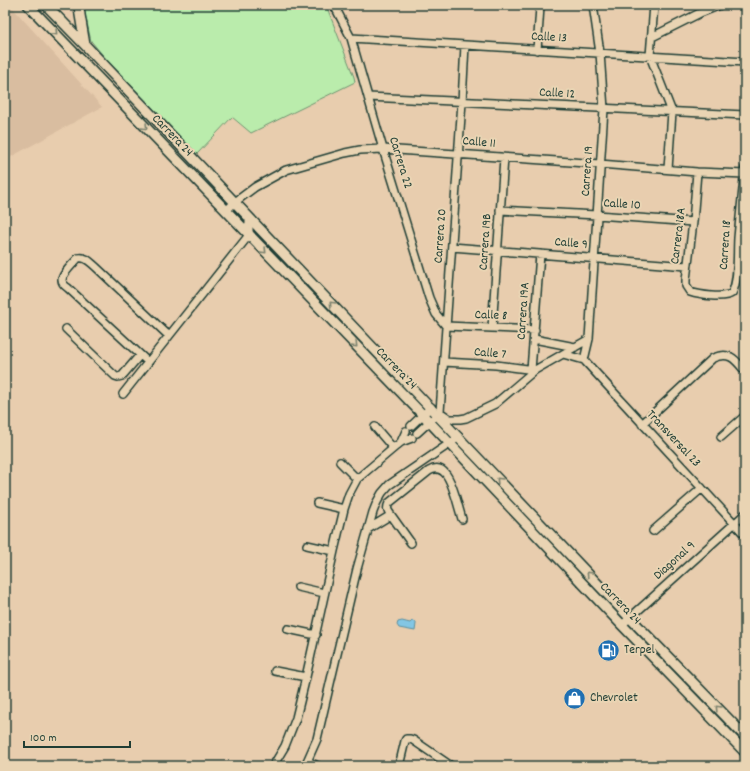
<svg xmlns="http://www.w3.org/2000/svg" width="750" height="771" viewBox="0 0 750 771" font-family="Dekko,sans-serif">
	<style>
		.built { fill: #d9bda0 }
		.green { fill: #baecac; stroke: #6c9470 }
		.water { fill: #83c6e4; stroke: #5b8f9e }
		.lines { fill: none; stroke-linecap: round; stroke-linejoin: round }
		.minor-casing { stroke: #1f3d34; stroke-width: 10 }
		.major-casing { stroke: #1f3d34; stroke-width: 12 }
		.minor { stroke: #e9d4b3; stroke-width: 7 }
		.major { stroke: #e9d4b3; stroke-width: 9 }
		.oneway { stroke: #7a816d }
		.labels { text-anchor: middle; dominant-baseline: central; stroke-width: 4; stroke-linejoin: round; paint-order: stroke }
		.street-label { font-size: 13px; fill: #1f3d34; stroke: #e9d4b3 }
		.poi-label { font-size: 13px; fill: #1f3d34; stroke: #e9d4b3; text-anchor: start }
	</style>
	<rect width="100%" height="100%" fill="#e8cdae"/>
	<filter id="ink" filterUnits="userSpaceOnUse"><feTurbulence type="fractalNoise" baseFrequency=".025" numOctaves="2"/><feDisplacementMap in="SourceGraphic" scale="8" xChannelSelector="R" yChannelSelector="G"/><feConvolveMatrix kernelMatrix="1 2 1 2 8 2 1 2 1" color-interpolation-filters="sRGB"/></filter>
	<g filter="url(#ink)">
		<path class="built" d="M5,5H10L102,107L5,160Z"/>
		<path class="green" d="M83,5H326L354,77L355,82L251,133L232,117L197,154L106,59L91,41Z"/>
		<path class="water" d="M402,621L410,623L412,621L416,622V624L415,631L399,628L397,625L398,622Z"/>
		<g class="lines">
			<defs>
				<path id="minor" d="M334,5L351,38L383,149L429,298L436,314L446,326L535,330
					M654,5L650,56L672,112L668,169
					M652,37L700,13L720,5
					M351,38L745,62
					M537,50L540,7
					M368,97L745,115
					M697,172L693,222L686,280V286L690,292C699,295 724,299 732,293C739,280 737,253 738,238C740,215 743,191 745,168
					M500,210L597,215L693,222
					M226,211L235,202L255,187L286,170L345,153L360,150L383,149L600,164L697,172L745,174
					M452,247L687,266
					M492,328L504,158
					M66,329L115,376L118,377L122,376L140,355
					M534,339L575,347
					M563,354L584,360L745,535
					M584,360L589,339L604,109L600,53L593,5
					M148,362L68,288C65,286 62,284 62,280C62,274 74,263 78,258C86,256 91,263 96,267L169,336
					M444,362L496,365L535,370
					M531,370L540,254
					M123,394L249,235V218
					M440,412L450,419H460L466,418L495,404L535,370L589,339
					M642,424L713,358C730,351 735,359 745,371
					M411,426L431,407
					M375,427L393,448
					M417,433L440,412L462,102L465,45
					M721,437L745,416
					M401,442L406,431
					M340,462L357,479
					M317,503L344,509
					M391,515L411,543
					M368,529L391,515C388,511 386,509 389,503L429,471C446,461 452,486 456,498C458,505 460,512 462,519
					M653,531L702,488
					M307,545L334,551
					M298,587L324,593
					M622,625L745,514
					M288,629L316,635
					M275,671L306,677
					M307,761L318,766
					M273,766L285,746L296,718L306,677L334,551L344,509L349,494L357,479L401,442L412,438
					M305,766L317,739L357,569L373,512L377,502L382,493L389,485L449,444L459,437
					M399,766L405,741L406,739H410L413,740L451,766"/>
				<path id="major" d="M28,5L423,415L622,625L745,752
					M46,5L85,45L630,618L745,736
					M79,5L80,15L85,45"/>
			</defs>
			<use href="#minor" class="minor-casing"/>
			<use href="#major" class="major-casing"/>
			<use href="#minor" class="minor"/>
			<use href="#major" class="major"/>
		</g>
		<defs><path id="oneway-chevron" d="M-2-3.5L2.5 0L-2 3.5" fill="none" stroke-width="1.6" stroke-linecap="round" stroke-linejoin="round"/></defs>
		<g class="oneway">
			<use href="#oneway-chevron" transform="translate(55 33) rotate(46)"/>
			<use href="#oneway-chevron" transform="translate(145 127) rotate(46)"/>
			<use href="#oneway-chevron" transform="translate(264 251) rotate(46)"/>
			<use href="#oneway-chevron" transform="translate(332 304) rotate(-134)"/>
			<use href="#oneway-chevron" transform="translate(355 345) rotate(46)"/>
			<use href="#oneway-chevron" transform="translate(499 480) rotate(-134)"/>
			<use href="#oneway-chevron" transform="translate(589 574) rotate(-134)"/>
			<use href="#oneway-chevron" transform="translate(718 708) rotate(-134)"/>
		</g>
	</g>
	<defs>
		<symbol id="fuel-disc" viewBox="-11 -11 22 22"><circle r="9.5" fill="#1f6fb2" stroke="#e9d4b3"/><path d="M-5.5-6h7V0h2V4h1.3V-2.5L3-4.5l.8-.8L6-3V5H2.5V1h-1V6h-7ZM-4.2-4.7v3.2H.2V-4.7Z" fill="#fff"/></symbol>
		<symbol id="shop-disc" viewBox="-11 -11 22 22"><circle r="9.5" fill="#1f6fb2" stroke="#e9d4b3"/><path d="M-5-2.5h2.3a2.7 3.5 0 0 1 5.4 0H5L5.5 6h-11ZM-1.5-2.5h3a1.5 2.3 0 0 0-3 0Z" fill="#fff"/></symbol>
	</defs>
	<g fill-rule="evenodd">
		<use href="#fuel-disc" x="596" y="638" width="25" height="25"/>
		<use href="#shop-disc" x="562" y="686" width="25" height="25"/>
	</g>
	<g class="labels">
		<g class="street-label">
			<text transform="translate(549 38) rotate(3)">Calle 13</text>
			<text transform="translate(557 94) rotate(3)">Calle 12</text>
			<text transform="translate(172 136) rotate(46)">Carrera 24</text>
			<text transform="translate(479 143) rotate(5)">Calle 11</text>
			<text transform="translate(400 163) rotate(73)">Carrera 22</text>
			<text transform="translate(588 171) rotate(-86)">Carrera 19</text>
			<text transform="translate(622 205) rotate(4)">Calle 10</text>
			<text transform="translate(441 236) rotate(-86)">Carrera 20</text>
			<text transform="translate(679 236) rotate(-83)">Carrera 18A</text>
			<text transform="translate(486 242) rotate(-86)">Carrera 19B</text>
			<text transform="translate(571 244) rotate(5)">Calle 9</text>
			<text transform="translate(726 245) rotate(-86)">Carrera 18</text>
			<text transform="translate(524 311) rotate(-86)">Carrera 19A</text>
			<text transform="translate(491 316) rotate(2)">Calle 8</text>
			<text transform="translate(490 354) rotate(5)">Calle 7</text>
			<text transform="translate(396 369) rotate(46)">Carrera 24</text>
			<text transform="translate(673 439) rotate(47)">Transversal 23</text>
			<text transform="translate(675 561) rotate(-42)">Diagonal 9</text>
			<text transform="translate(620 604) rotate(46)">Carrera 24</text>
		</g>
		<g class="poi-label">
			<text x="624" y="650">Terpel</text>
			<text x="590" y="698">Chevrolet</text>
		</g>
	</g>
	<rect width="750" height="771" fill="none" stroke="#e9d4b3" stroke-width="20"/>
	<rect x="10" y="10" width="730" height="751" fill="none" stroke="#1f3d34" stroke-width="1.5" filter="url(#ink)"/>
	<path d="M24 741v6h106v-6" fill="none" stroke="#1f3d34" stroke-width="2"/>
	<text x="30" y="741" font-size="12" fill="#1f3d34" stroke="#e9d4b3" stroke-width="3" paint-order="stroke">100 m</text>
</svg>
